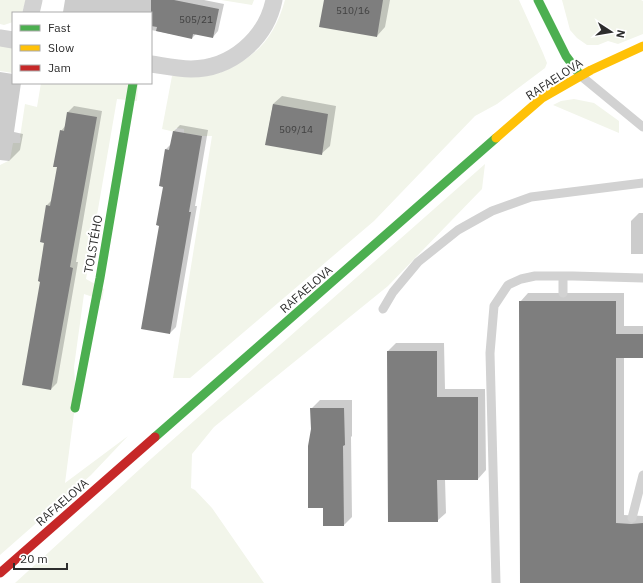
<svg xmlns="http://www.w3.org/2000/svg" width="643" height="583" viewBox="0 0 643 583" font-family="'IBM Plex Sans',sans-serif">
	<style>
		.green { fill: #f2f5ea }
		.shadow { fill: #0003 }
		.building { fill: #7e7e7e }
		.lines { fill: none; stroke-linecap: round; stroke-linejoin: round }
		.lane { stroke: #d2d2d2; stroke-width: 9 }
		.street { stroke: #d2d2d2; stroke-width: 17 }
		.fast { stroke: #4caf50; stroke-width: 9 }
		.slow { stroke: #ffc107; stroke-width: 9 }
		.jam { stroke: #c62828; stroke-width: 9 }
		.labels { text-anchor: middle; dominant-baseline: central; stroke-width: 4; stroke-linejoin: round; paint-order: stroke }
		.number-label { font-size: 10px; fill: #414141 }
		.street-label { font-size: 12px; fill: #2d2d2d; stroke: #fff }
	</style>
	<rect width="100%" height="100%" fill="#fff"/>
	<path class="green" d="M0,0H26L22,13H13V22L4,25L0,24Z
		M221,0H254L252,5Z
		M285,0H519L543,53L547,63L545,68L497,104L475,116L374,221L190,378H173L212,136H202L184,133V129L176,128L175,132L162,129L172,76C187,76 203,77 218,73C223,72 227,69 232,67C262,52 276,32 285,0Z
		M562,0H641L643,1V34L618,44L608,41L598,45H587L577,38L570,30Z
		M0,45L13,47V73L0,71Z
		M41,83H138L137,101L117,99L86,279L104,289L102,300L84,294L74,367L76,398L65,483L128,436L91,475L0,555V165L10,160L13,143H20L21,138L20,137L25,104L37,107Z
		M574,99L594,103L619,121V133L553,105L561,101Z
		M485,164L482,189L388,286L214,427L192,454L191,488L195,490L212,508L264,583H15L152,458Z"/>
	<path class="shadow" d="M65,0H204L224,4L218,31L213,37L196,34L192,38L151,30V13L63,12Z
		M325,0H390L385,27L377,36Z
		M0,72L13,74V83H21L14,132L23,134L20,150L9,161L0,160Z
		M282,96L336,106L330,146L321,154L266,144L273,104Z
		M74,106L102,111L76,262H78L57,383L51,389L41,281L47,205L52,200L59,166L61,131L66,125L68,112Z
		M180,125L208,130L195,206H197L176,327L170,333L160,225L164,186L160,185L166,149L171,144L174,131Z
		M639,213H643V254H631V221Z
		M528,293H624V326H643V357H624V515L643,516V583H521L520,302Z
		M396,343H444L445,389H485L486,470L478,479H445L446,513L437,521L388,351Z
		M320,400H352V436L351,437L352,517L344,525L324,507L312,429L311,409Z"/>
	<path class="building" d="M151,0H174L219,9L213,38L193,34L192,39L156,31L157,27L151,26Z
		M324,0H383L377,37L319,27Z
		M273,104L328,114L322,155L265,145Z
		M67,112L97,117L70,267L73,268L51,390L22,385L40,282L38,281L44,243L40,242L46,205L50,206L57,167H53L60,130L64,131Z
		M173,131L202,136L189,212H191L170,334L141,329L159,226L156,225L163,187L159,186L165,149L169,150Z
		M519,301H616V334H643V358H616V523L631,524L643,523V583H520Z
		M387,351H437V397H478V480H437L438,522H388Z
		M310,408H344L345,445L343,446L344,526H323V508H308V446L311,429Z"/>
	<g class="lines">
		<path class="lane" d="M581,76L643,127
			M563,293V276
			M383,309L393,292L418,262L458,230L492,211L531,197L643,183
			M632,518L643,475
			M496,583L490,353L494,306L508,285L521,279L535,276H573L643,278"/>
		<path class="street" d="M31,13L34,0
			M0,38L13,40
			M151,64C164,66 178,69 191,69C231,69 266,39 274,0"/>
		<path class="fast" d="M538,0L566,56L580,75
			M75,408L100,278L133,83
			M155,437L496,138"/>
		<path class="slow" d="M496,138L542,98L591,70L643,46"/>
		<path class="jam" d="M0,573L155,437"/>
	</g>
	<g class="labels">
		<g class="number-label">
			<text x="353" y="10">510/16</text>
			<text x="196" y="19">505/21</text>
			<text x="296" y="129">509/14</text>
		</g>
		<g class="street-label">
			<text transform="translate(554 79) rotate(-33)">RAFAELOVA</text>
			<text transform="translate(93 244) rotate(-80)">TOLSTÉHO</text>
			<text transform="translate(306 289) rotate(-41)">RAFAELOVA</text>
			<text transform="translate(62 502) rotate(-41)">RAFAELOVA</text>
		</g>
	</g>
	<rect x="12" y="12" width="140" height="72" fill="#ffffff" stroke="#ababab"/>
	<rect x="20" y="25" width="20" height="6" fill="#4caf50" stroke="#ababab"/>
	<text x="48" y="32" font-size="12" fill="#2d2d2d">Fast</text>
	<rect x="20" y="45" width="20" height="6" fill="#ffc107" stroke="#ababab"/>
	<text x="48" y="52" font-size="12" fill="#2d2d2d">Slow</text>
	<rect x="20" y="65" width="20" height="6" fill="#c62828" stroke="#ababab"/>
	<text x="48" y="72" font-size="12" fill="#2d2d2d">Jam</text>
	<g transform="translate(611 32) rotate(102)" stroke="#ffffff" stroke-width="3" paint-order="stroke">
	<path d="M0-3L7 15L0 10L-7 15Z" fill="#2d2d2d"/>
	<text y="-6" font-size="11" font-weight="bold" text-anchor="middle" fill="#2d2d2d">N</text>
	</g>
	<path d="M14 563v6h53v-6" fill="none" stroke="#2d2d2d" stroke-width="2"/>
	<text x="20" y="563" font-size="12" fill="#2d2d2d" stroke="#ffffff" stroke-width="3" paint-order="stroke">20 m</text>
</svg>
